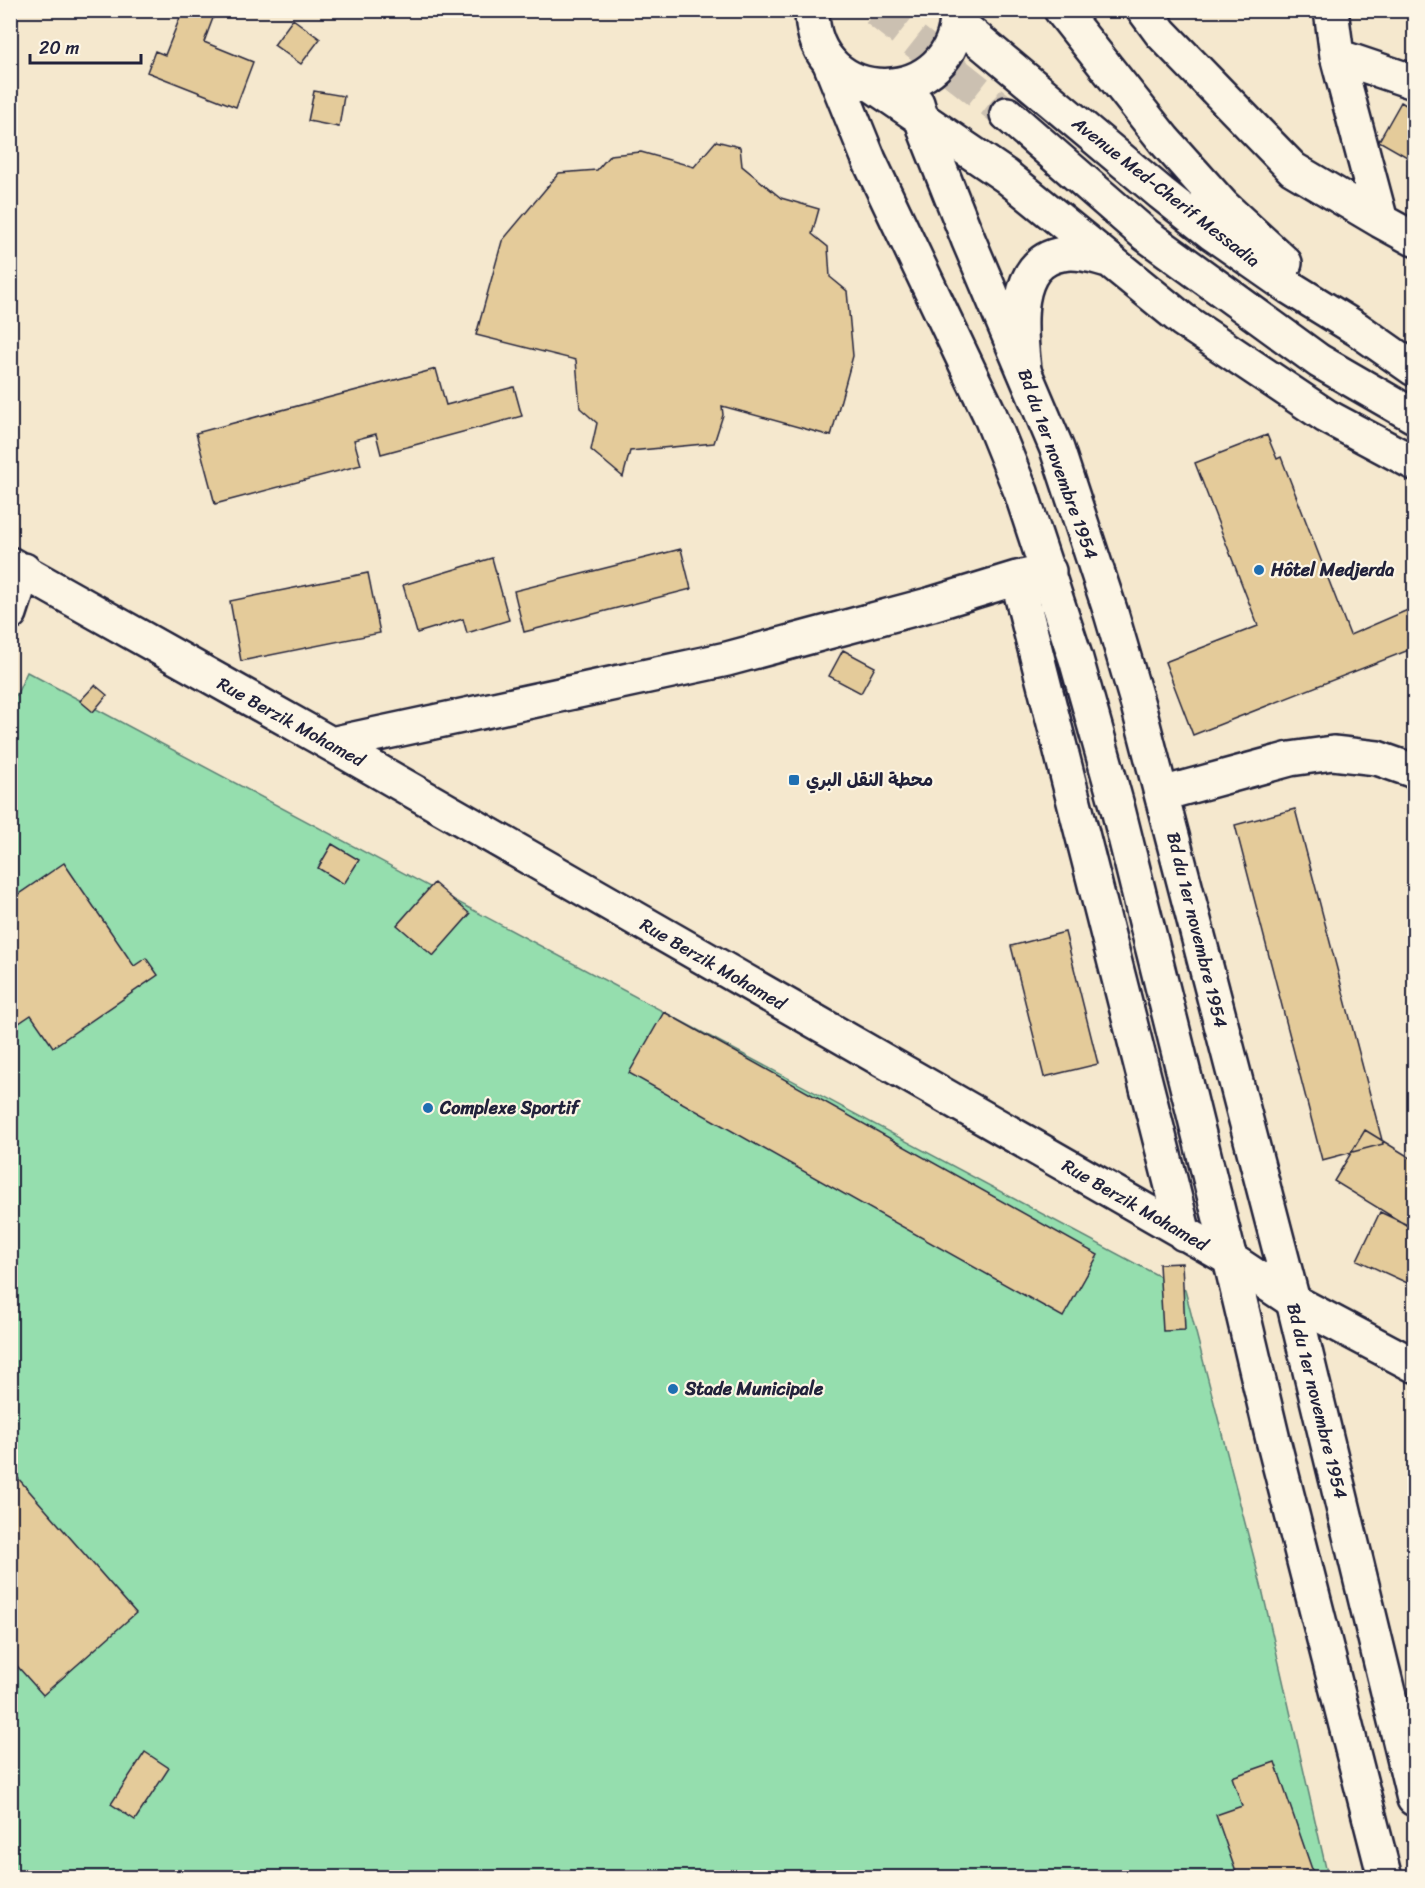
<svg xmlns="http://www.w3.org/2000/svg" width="1425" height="1888" viewBox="0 0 1425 1888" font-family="Sriracha,'Playpen Sans Arabic',sans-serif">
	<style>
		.green { fill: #95deae; stroke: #5c8074; stroke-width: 1.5 }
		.building { fill: #e4cb9a; stroke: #22223b; stroke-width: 1.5 }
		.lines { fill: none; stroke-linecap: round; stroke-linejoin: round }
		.trunk-tunnel { stroke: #cbc0b1; stroke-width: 33; stroke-dasharray: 33 16; stroke-linecap: butt }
		.minor-casing { stroke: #22223b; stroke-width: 38 }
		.tertiary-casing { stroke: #22223b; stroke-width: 38 }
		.trunk-casing { stroke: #22223b; stroke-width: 38 }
		.minor { stroke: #fcf5e5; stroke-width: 33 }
		.tertiary { stroke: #fcf5e5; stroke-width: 33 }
		.trunk { stroke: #fcf5e5; stroke-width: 33 }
		.poi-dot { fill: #1f6fb2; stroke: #fcf5e5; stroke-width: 2 }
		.labels { text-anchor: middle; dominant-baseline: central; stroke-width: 4.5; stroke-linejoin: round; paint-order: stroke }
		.street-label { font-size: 18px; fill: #22223b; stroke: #fcf5e5 }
		.poi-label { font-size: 18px; font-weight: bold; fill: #22223b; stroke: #fcf5e5; text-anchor: start }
	</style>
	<rect width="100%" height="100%" fill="#f5e8ce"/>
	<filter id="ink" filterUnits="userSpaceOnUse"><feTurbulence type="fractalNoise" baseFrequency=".0167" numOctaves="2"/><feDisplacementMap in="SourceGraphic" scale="12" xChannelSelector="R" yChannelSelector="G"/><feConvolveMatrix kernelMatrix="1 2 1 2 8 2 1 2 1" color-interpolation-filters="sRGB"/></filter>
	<g filter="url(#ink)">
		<path class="green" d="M27,672L1185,1290L1262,1589L1328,1877L11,1878L10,709Z"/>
		<path class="building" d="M183,10H216L204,42L253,62L236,107L147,72L155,51L165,55Z
			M293,19L320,39L301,64L274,45Z
			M314,91L344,96L339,127L308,121Z
			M1401,102L1414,110V161L1379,141Z
			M716,141L740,147L742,166L781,198L819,209L812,234L828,247L830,277L847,291L853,356L831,436L722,406L723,415L714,443L630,451L623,477L591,450L597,423L580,408L576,360L476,335L502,241L559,173L597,170L610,155L641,152L694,167Z
			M436,369L446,405L514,387L522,416L381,454L376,434L354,440L361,465L215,504L196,433Z
			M1267,435L1277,459L1281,457L1350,635L1410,609L1414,620V648L1193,735L1165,662L1258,626L1195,463Z
			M681,549L691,589L524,632L514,591Z
			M492,558L509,620L467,633L463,619L417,633L403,585Z
			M368,573L380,633L241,661L230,601Z
			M843,650L875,667L861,693L829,676Z
			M95,685L107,695L93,712L80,701Z
			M1295,809L1383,1144L1322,1160L1235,825Z
			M332,844L359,860L344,884L318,868Z
			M64,863L134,966L146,958L158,975L53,1047L31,1015L10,1029V900Z
			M434,883L470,914L433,956L397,925Z
			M1065,932L1098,1064L1044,1077L1011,946Z
			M664,1012L1098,1255L1063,1317L629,1073Z
			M1365,1130L1414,1160V1230L1334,1181Z
			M1380,1212L1414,1228V1286L1357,1260Z
			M1182,1263L1185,1330L1163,1331L1159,1264Z
			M10,1469L136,1613L43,1695L10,1658Z
			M145,1752L169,1768L135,1820L111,1804Z
			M1275,1762L1315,1878H1238L1216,1815L1242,1806L1232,1777Z"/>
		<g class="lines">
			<path class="trunk-tunnel" d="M876,10L1007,114"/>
			<defs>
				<path id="minor" d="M1144,10L1161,33L1293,169L1381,221L1414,239
					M1331,10L1337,56L1381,221
					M1337,56L1414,82
					M10,564L331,744L1230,1259L1293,1301L1414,1365
					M1017,578L1184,1234
					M10,613L24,570
					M331,744L727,659L932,604L1017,578L1049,571
					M1162,794L1290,759L1333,753L1377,758L1414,771"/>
				<path id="tertiary" d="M829,61L869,160L990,415L1021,492L1076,659L1118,809L1230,1259L1273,1440L1385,1878
					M917,103L926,133L968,239L1057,449L1111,613L1138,705L1293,1301L1414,1799"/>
				<path id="trunk" d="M812,10C812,113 960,108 957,10
					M1061,10L1164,140L1223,206L1285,263
					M957,22L1161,193L1213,234L1289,287L1357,329L1414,369
					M874,86L1006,176L1183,320L1326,416L1414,463
					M1007,114L1146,235L1319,361L1414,416
					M1024,370C1020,333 1011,262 1062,254C1077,251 1093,256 1108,260"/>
			</defs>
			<use href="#minor" class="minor-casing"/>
			<use href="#tertiary" class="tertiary-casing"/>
			<use href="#trunk" class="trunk-casing"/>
			<use href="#minor" class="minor"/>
			<use href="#tertiary" class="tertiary"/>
			<use href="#trunk" class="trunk"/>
		</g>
	</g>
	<g class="poi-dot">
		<circle cx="1259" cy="570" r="6"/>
		<rect x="788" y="774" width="12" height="12" rx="3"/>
		<circle cx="428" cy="1108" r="6"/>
		<circle cx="673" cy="1389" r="6"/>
	</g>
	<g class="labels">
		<g class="street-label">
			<text transform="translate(1166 192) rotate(38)">Avenue Med-Cherif Messadia</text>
			<text transform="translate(1058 464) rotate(70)">Bd du 1er novembre 1954</text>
			<text transform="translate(291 722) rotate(29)">Rue Berzik Mohamed</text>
			<text transform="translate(1197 930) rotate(76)">Bd du 1er novembre 1954</text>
			<text transform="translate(713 964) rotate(30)">Rue Berzik Mohamed</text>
			<text transform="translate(1135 1205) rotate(30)">Rue Berzik Mohamed</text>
			<text transform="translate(1317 1401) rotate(76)">Bd du 1er novembre 1954</text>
		</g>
		<g class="poi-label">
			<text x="1271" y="570">Hôtel Medjerda</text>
			<text x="806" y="780">محطة النقل البري</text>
			<text x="440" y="1108">Complexe Sportif</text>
			<text x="685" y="1389">Stade Municipale</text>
		</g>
	</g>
	<rect width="1425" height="1888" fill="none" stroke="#fcf5e5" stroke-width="36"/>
	<rect x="18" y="18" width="1389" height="1852" fill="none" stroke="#22223b" stroke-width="2" filter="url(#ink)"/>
	<path d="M30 54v9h111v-9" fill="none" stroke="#22223b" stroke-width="3"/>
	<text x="39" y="54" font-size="18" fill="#22223b" stroke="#fcf5e5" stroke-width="4.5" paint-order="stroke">20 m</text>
</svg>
